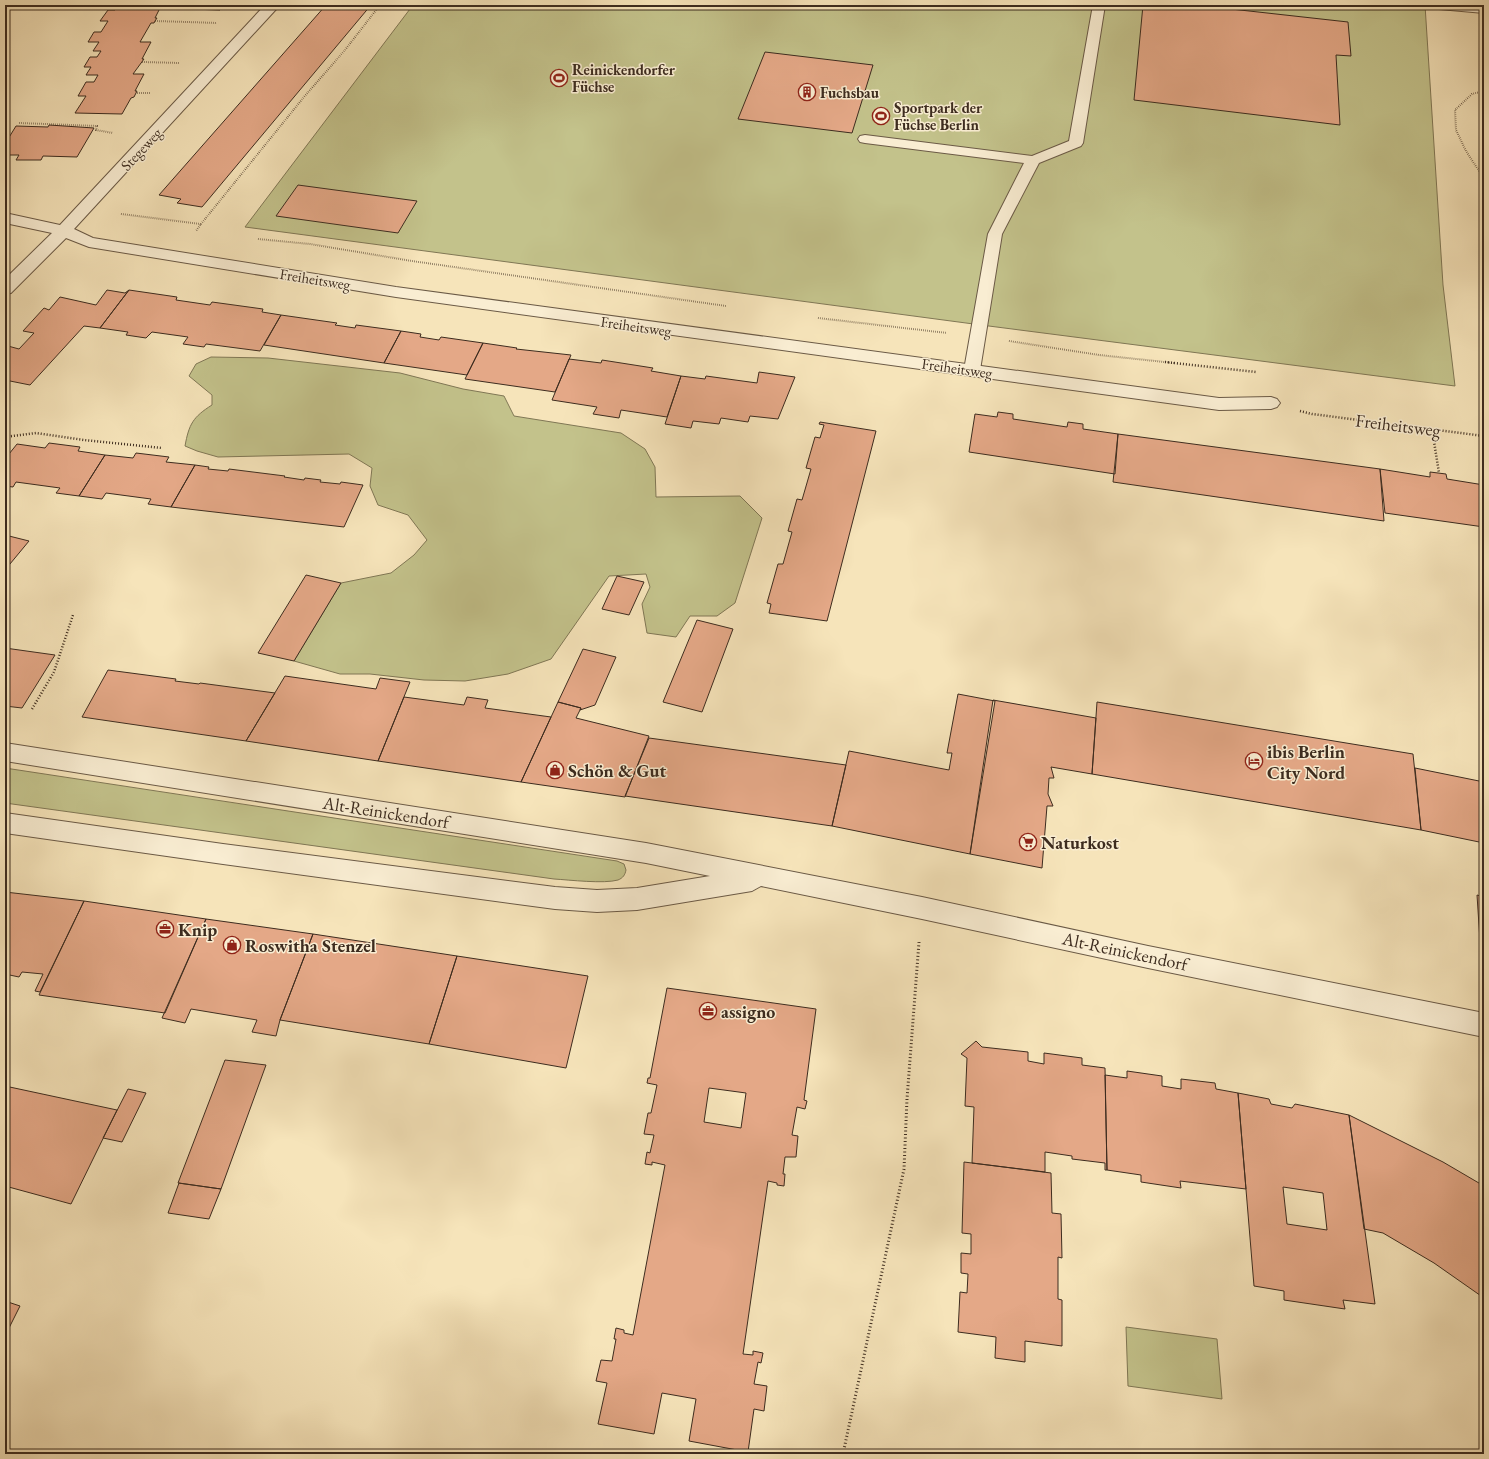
<svg xmlns="http://www.w3.org/2000/svg" width="1489" height="1459" viewBox="0 0 1489 1459" font-family="'EB Garamond',serif">
	<style>
		.green { fill: #c3c28b; stroke: #807755 }
		.building { fill: #e4a887; stroke: #3d2c1f; fill-rule: evenodd }
		.lines { fill: none; stroke-linecap: round; stroke-linejoin: round }
		.service-casing { stroke: #6b5a46; stroke-width: 2 }
		.minor-casing { stroke: #6b5a46; stroke-width: 2 }
		.path-far2 { stroke: #3d2c1f; stroke-width: 2; stroke-dasharray: 0.5 1.5; stroke-linecap: butt }
		.path-far1 { stroke: #3d2c1f; stroke-width: 2.5; stroke-dasharray: 1 2; stroke-linecap: butt }
		.path { stroke: #3d2c1f; stroke-width: 3; stroke-dasharray: 1 2.5; stroke-linecap: butt }
		.service { fill: #f9edd2; fill-rule: evenodd }
		.minor { fill: #f9edd2; fill-rule: evenodd }
		.labels { text-anchor: middle; dominant-baseline: central; stroke-width: 3; stroke-linejoin: round; paint-order: stroke }
		.far-poi-label { font-size: 15px; font-weight: bold; fill: #3d2c1f; stroke: #f9edd2; text-anchor: start }
		.far-street-label { font-size: 15px; fill: #3d2c1f; stroke: #f9edd2 }
		.street-label { font-size: 18px; fill: #3d2c1f; stroke: #f9edd2 }
		.poi-label { font-size: 18px; font-weight: bold; fill: #3d2c1f; stroke: #f9edd2; text-anchor: start }
	</style>
	<rect width="100%" height="100%" fill="#f6e4ba"/>
	<filter id="stains"><feTurbulence type="fractalNoise" baseFrequency=".005" numOctaves="4"/><feColorMatrix values="0 0 0 0 .2 0 0 0 0 .09 0 0 0 0 .02 0 0 0 .5 -.17"/></filter>
	<radialGradient id="worn" r=".72"><stop offset=".6" stop-color="#630" stop-opacity="0"/><stop offset="1" stop-color="#630" stop-opacity=".3"/></radialGradient>
	<path class="green" d="M413,5H1425L1443,285L1455,386L981,325L245,227Z
		M211,357L268,358L400,373L463,389L504,396L514,416L621,433L645,449L655,467L656,497L740,496L762,518L735,603L717,616H690L676,637L647,633L642,604L650,587L646,574L609,576L551,659L508,674L465,681L424,680L370,674H340L294,661L341,583L391,573L414,555L427,540L408,515L378,505L370,486L372,468L349,454L218,457L197,451L185,446C189,424 193,417 212,405V395L189,376L196,364Z
		M5,768L617,861L624,864L626,870C625,875 623,878 618,880C604,884 570,880 554,879L5,803Z
		M1126,1327L1217,1339L1222,1399L1128,1386Z"/>
	<path class="building" d="M118,5H223L220,10L160,8L155,18H157L155,21L154,23H151L140,42H151L142,59H144L133,74H144L135,91H137L134,97L131,98L122,114L75,113L86,96H78L86,82H94L98,75H86L91,67H84L90,57H97L101,51H93L99,42H88L94,32H101L108,21H100L108,10H115Z
		M326,5H371L202,207L177,203L181,199L159,195Z
		M1143,5H1195L1348,22L1351,56L1336,55L1340,125L1134,100Z
		M765,52L873,65L852,133L738,119Z
		M49,125L94,128L77,157L43,156L41,160H16L19,155H5V139H8L16,126L48,127Z
		M298,185L417,201L398,233L276,216Z
		M107,290L125,293L129,290L100,328L84,326L30,385L5,380V349L8,346L19,349L34,333L23,331L44,308L49,310L60,297L96,305Z
		M129,290L177,297L176,300L210,305L212,302L263,309L262,312L281,315L260,351L206,344L204,347L183,344L188,337L152,332L146,338L126,335L128,332L100,328Z
		M281,315L337,323L335,325L355,328L356,325L401,331L384,363L264,345Z
		M401,331L421,334L420,337L439,340L441,337L483,343L467,375L384,363Z
		M483,343L517,348L516,349L571,355L555,392L465,379Z
		M569,359L601,363L602,360L653,368L651,371L681,376L667,417L621,410L619,418L593,414L597,407L552,400Z
		M759,372L795,377L778,419L750,416L748,422L721,418L719,424L693,421L691,428L665,424L681,376L705,379L706,376L757,383Z
		M998,412L1013,414V419L1067,427L1068,422L1083,424V429L1118,434L1115,474L969,452L975,414L997,417Z
		M820,422L876,431L827,621L769,613L771,604L767,603L778,564H783L792,532L788,531L797,499L802,500L811,469L806,468L815,437L820,438L824,425L819,424Z
		M1118,434L1380,469L1384,521L1113,482Z
		M49,443L80,447L78,451L105,455L79,496L56,493L60,488L16,482L13,487L5,486V459L17,444L45,448Z
		M136,453L169,457L166,462L195,465L171,507L148,504L151,499L106,493L102,499L79,496L105,455L133,458Z
		M195,465L209,467L208,469L228,471L229,469L285,476L284,477L304,480L305,478L321,480L320,482L340,484L341,482L363,485L344,527L171,507Z
		M1380,469L1430,477V472L1446,474L1447,479L1484,485V527L1385,513Z
		M5,535L29,541L5,570Z
		M306,575L341,583L294,661L258,653Z
		M617,576L644,582L629,615L602,609Z
		M697,620L733,629L702,712L663,702Z
		M5,648L55,655L22,708L5,706Z
		M583,649L616,657L595,705L580,710L581,708L558,702Z
		M108,670L176,679L175,681L199,684L200,683L275,693L246,741L82,717Z
		M285,676L376,689L380,678L410,682L378,761L246,741Z
		M958,694L995,701L970,854L832,826L849,751L949,770L952,753H947Z
		M404,697L464,705L467,697L488,700L485,708L551,717L521,782L378,761Z
		M993,700L1096,718L1092,774L1051,767L1054,778H1049L1048,794L1053,806H1047L1042,868L970,854Z
		M558,702L581,708L576,718L649,736L625,797L521,782Z
		M1097,702L1413,754L1421,830L1092,774Z
		M649,738L846,765L832,826L625,796Z
		M1415,768L1484,782V843L1421,830Z
		M5,892L84,901L40,992L35,991L43,974L22,972L19,977L5,974Z
		M1477,895L1484,897V957L1481,956Z
		M84,901L206,919L165,1013L39,995Z
		M206,919L313,934L280,1020L276,1036L252,1032L257,1020L191,1009L185,1023L162,1018Z
		M313,934L457,956L429,1044L280,1020Z
		M457,956L588,976L566,1068L429,1044Z
		M667,988L816,1009L804,1100L807,1101L805,1109L797,1107L792,1135L798,1136L796,1157H785L783,1174H785L784,1186L777,1185V1183L768,1181L743,1354L753,1355V1351L763,1353L761,1363L758,1362L754,1384L767,1386L764,1411L754,1409L748,1452L689,1441L696,1399L662,1393L654,1434L598,1424L607,1383L596,1381L601,1360L612,1361L616,1339H614L616,1328L624,1330V1333L633,1335L665,1165L652,1162V1165L645,1164L647,1152L650,1153L654,1135L644,1134L648,1113H651L657,1085L647,1083L648,1078H650ZM709,1088L746,1093L741,1128L704,1122Z
		M976,1041L982,1047L1028,1052V1061L1044,1064V1053L1082,1058V1065L1105,1068L1107,1170H1105V1163L1072,1159V1156L1045,1152V1172L972,1163L974,1107L965,1106L967,1058L961,1054Z
		M225,1060L266,1065L221,1189L178,1183Z
		M1127,1071L1162,1076V1086L1181,1089V1079L1215,1083L1216,1089L1238,1093L1246,1189L1180,1181L1181,1188L1141,1182V1175L1107,1170L1105,1075L1127,1078Z
		M5,1086L117,1110L71,1204L5,1186Z
		M128,1089L146,1093L122,1142L103,1138Z
		M1238,1093L1269,1099L1271,1104L1292,1108L1295,1104L1349,1115L1375,1304L1343,1300L1345,1309L1284,1300V1291L1254,1286ZM1283,1187L1323,1193L1327,1230L1287,1224Z
		M1349,1115L1443,1162L1484,1186V1298L1434,1263L1383,1233L1364,1229Z
		M964,1162L1051,1173L1052,1213L1061,1214L1062,1258L1058,1257V1299L1062,1300V1346L1025,1341V1362L995,1358L996,1337L958,1332L960,1292L967,1293L968,1274L961,1273V1253L971,1254V1234L962,1233Z
		M179,1183L221,1189L209,1219L168,1213Z
		M5,1301L20,1306L5,1336Z"/>
	<g class="lines">
		<defs>
			<path id="service" d="M1093,5H1105L1083,143L1081,146L1039,163L1002,234L980,370L978,374L972,375L966,374L964,370L988,234L1024,163L865,143L860,142L858,139L860,136L865,135L1032,156L1069,141Z
				M1433,5H1484V13L1439,9L1435,8Z"/>
			<path id="minor" d="M265,5H280L74,229L93,238L396,287L1219,398L1271,397L1277,399L1280,403L1277,407L1271,409L1219,410L396,297L89,247L66,238L11,293L5,294V279L52,233L5,223V213L60,225Z
				M5,743L646,843L922,897L1148,946L1484,1013V1037L1148,968L922,919L761,886L752,891L637,910L597,912L555,909L223,864L5,833V813L223,844L555,887L597,890L637,888L710,876L646,863L5,761Z"/>
		</defs>
		<use href="#service" class="service-casing"/>
		<use href="#minor" class="minor-casing"/>
		<path class="path-far2" d="M155,21L217,23
			M142,62L179,63
			M137,93H151
			M19,123L97,126L96,130L113,133
			M1479,171L1466,151L1456,130L1455,110L1472,94L1484,91
			M121,214L201,224L196,231
			M201,224L304,97L345,50L380,5
			M258,239L310,244L412,261L726,306
			M818,318L947,333
			M1009,341L1099,355L1174,363"/>
		<path class="path-far1" d="M1165,362L1256,372
			M1300,411L1312,414L1484,436
			M1432,429L1439,473
			M5,437L36,433L84,440L162,448
			M32,709L54,672L73,615"/>
		<path class="path" d="M843,1454L904,1169L907,1099L919,942"/>
		<use href="#service" class="service"/>
		<use href="#minor" class="minor"/>
	</g>
	<defs>
		<symbol id="stadium-ring" viewBox="-11 -11 22 22"><circle r="9.5" fill="#f9edd2" stroke="#8f2418" stroke-width="1.5"/><path d="M0-5a6.5 5 0 1 0 0 10a6.5 5 0 1 0 0-10ZM-3.5-1.8h7v3.6h-7Z" fill="#8f2418"/></symbol>
		<symbol id="building-ring" viewBox="-11 -11 22 22"><circle r="9.5" fill="#f9edd2" stroke="#8f2418" stroke-width="1.5"/><path d="M-4-6H4V6H1V3H-1V6H-4ZM-2.5-4.3h1.7v1.8h-1.7ZM.8-4.3h1.7v1.8H.8ZM-2.5-1h1.7V.8h-1.7ZM.8-1h1.7V.8H.8Z" fill="#8f2418"/></symbol>
		<symbol id="hotel-ring" viewBox="-11 -11 22 22"><circle r="9.5" fill="#f9edd2" stroke="#8f2418" stroke-width="1.5"/><path d="M-6-4.5h1.5V1H6V5H4.5V3h-9V5H-6ZM-4 0a1.8 1.8 0 1 1 3.6 0ZM.5 0V-2.5h3Q6-2.5 6 0Z" fill="#8f2418"/></symbol>
		<symbol id="shop-ring" viewBox="-11 -11 22 22"><circle r="9.5" fill="#f9edd2" stroke="#8f2418" stroke-width="1.5"/><path d="M-5-2.5h2.3a2.7 3.5 0 0 1 5.4 0H5L5.5 6h-11ZM-1.5-2.5h3a1.5 2.3 0 0 0-3 0Z" fill="#8f2418"/></symbol>
		<symbol id="supermarket-ring" viewBox="-11 -11 22 22"><circle r="9.5" fill="#f9edd2" stroke="#8f2418" stroke-width="1.5"/><path d="M-6-5.5h2.5l.6 2H6L4.5 2H-2.5L-4.4-4H-6ZM-1.5 3.2a1.3 1.3 0 1 0 .1 0ZM3 3.2a1.3 1.3 0 1 0 .1 0Z" fill="#8f2418"/></symbol>
		<symbol id="office-ring" viewBox="-11 -11 22 22"><circle r="9.5" fill="#f9edd2" stroke="#8f2418" stroke-width="1.5"/><path d="M-6-3h4V-5.5h4V-3h4V5H-6ZM-1-4.5V-3h2v-1.5ZM-6 0V1H6V0Z" fill="#8f2418"/></symbol>
	</defs>
	<g fill-rule="evenodd">
		<use href="#stadium-ring" x="549" y="68" width="20" height="20"/>
		<use href="#building-ring" x="797" y="82" width="20" height="20"/>
		<use href="#stadium-ring" x="871" y="106" width="20" height="20"/>
		<use href="#hotel-ring" x="1244" y="751" width="20" height="20"/>
		<use href="#shop-ring" x="545" y="760" width="20" height="20"/>
		<use href="#supermarket-ring" x="1018" y="832" width="20" height="20"/>
		<use href="#office-ring" x="155" y="919" width="20" height="20"/>
		<use href="#shop-ring" x="222" y="935" width="20" height="20"/>
		<use href="#office-ring" x="698" y="1001" width="20" height="20"/>
	</g>
	<g class="labels">
		<g class="far-poi-label">
			<text x="572" y="69">Reinickendorfer<tspan x="572" dy="17">Füchse</tspan></text>
			<text x="820" y="92">Fuchsbau</text>
			<text x="894" y="107">Sportpark der<tspan x="894" dy="17">Füchse Berlin</tspan></text>
		</g>
		<g class="far-street-label">
			<text transform="translate(141 149) rotate(-47)">Stegeweg</text>
			<text transform="translate(315 279) rotate(9)">Freiheitsweg</text>
			<text transform="translate(636 326) rotate(8)">Freiheitsweg</text>
			<text transform="translate(957 368) rotate(8)">Freiheitsweg</text>
		</g>
		<g class="street-label">
			<text transform="translate(1398 425) rotate(7)">Freiheitsweg</text>
			<text transform="translate(386 812) rotate(9)">Alt-Reinickendorf</text>
			<text transform="translate(1125 951) rotate(12)">Alt-Reinickendorf</text>
		</g>
		<g class="poi-label">
			<text x="1267" y="751">ibis Berlin<tspan x="1267" dy="21">City Nord</tspan></text>
			<text x="568" y="770">Schön &amp; Gut</text>
			<text x="1041" y="842">Naturkost</text>
			<text x="178" y="929">Knip</text>
			<text x="245" y="945">Roswitha Stenzel</text>
			<text x="721" y="1011">assigno</text>
		</g>
	</g>
	<rect width="1489" height="1459" fill="none" stroke="#f6e4ba" stroke-width="20"/>
	<rect x="6" y="6" width="1477" height="1447" fill="none" stroke="#3d2c1f" stroke-width="2"/>
	<rect x="10" y="10" width="1469" height="1439" fill="none" stroke="#3d2c1f"/>
	<rect width="100%" height="100%" filter="url(#stains)"/>
	<rect width="100%" height="100%" fill="url(#worn)"/>
</svg>
